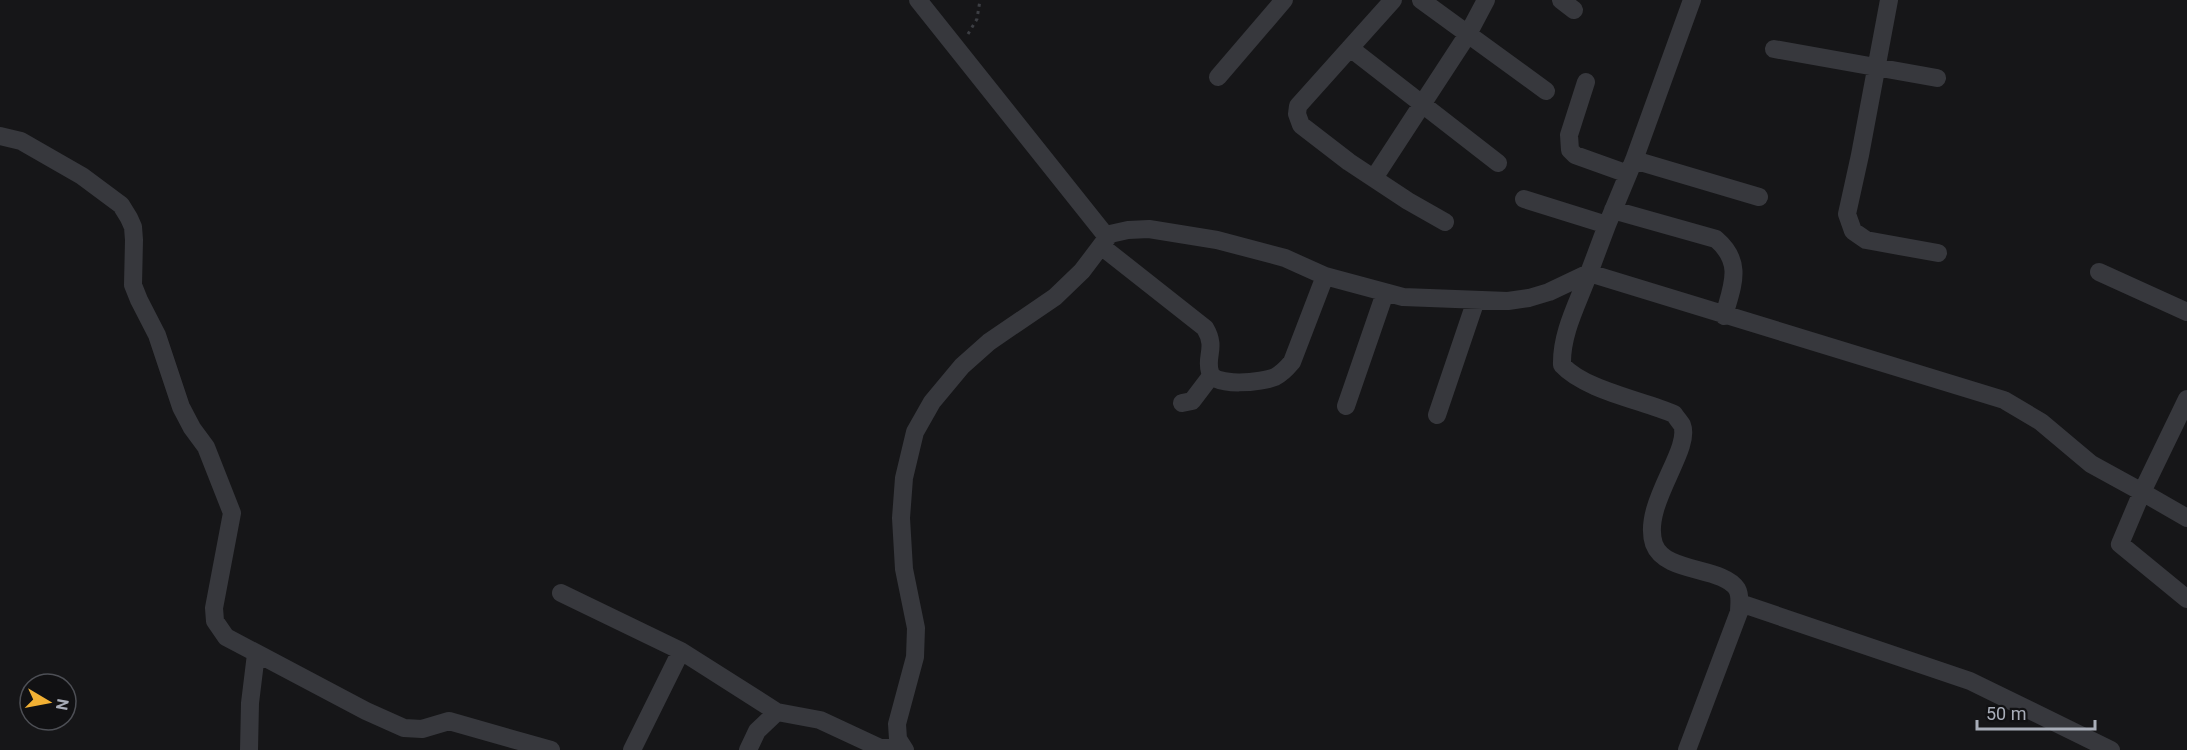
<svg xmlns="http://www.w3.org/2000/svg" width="2187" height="750" viewBox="0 0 2187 750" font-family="Roboto,sans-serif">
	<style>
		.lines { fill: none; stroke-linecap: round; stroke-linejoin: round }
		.path { stroke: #3d3f44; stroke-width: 3; stroke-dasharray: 3 4.5; stroke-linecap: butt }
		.minor { stroke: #37383d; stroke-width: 18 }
	</style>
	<rect width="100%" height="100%" fill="#161618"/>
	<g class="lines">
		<path class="path" d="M968,34L977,19L980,0"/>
		<path class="minor" d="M918,0L1107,237
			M1393,0L1298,106L1297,114L1301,125L1349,162L1408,201L1445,222
			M1421,0L1546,91
			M1561,0L1574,10
			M1889,0L1860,155L1847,214L1853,231L1866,240L1938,253
			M1350,48L1498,163
			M1774,49L1937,78
			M1218,77L1284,0
			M1586,82L1569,135L1570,150L1575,155L1628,174
			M0,136L21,141L82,176L121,205L129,218L133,227L134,240L133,285L139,300L157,335L181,407L192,428L206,447L232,513L214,608L215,621L226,637L366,711L404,728L422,729L449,721L551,750
			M1634,160L1759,197
			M1374,178L1468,34L1486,0
			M1524,199L1607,225
			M1613,210L1716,239C1744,263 1732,286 1724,316
			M1101,246L1205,328C1217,348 1205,356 1210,372C1214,388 1263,382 1275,377C1283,373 1287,368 1292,362L1325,276
			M2099,272L2187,312
			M2187,399L2142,492L2187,518
			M1182,403L1192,401L1211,376
			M1346,406L1385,293
			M1437,415L1476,300
			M561,593L681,651L777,712
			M1740,603L1970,681L2111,750
			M249,750L250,703L256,654
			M632,750L681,651
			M748,750L757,731L777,712L820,720L880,748H903
			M905,750L898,739L897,724L915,657L916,628L904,569L901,518L904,478L915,432L932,402L962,366L989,342L1055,297L1082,271L1110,234L1128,230L1149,229L1217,240L1285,258L1325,276L1403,297L1508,301L1529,298L1549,292L1589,273L1607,225L1634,160L1692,0
			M1687,750L1739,612C1739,605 1741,596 1737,589C1722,566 1665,574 1654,544C1641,505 1692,450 1682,425C1680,422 1676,417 1674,414C1641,400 1585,390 1562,365C1561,333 1578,303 1589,273L2004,400L2041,422L2091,464L2142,492L2120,544L2187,599"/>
	</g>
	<g transform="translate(48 702) rotate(100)"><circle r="28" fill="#111113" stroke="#4d4f55" stroke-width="1.5"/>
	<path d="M0-4.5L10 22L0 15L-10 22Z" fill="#f2b134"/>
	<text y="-9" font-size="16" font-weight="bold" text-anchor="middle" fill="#a8adb8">N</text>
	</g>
	<path d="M1977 720v9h118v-9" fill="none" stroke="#a8adb8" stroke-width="3"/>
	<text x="1986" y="720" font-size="18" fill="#a8adb8" stroke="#111113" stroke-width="4.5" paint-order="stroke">50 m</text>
</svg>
